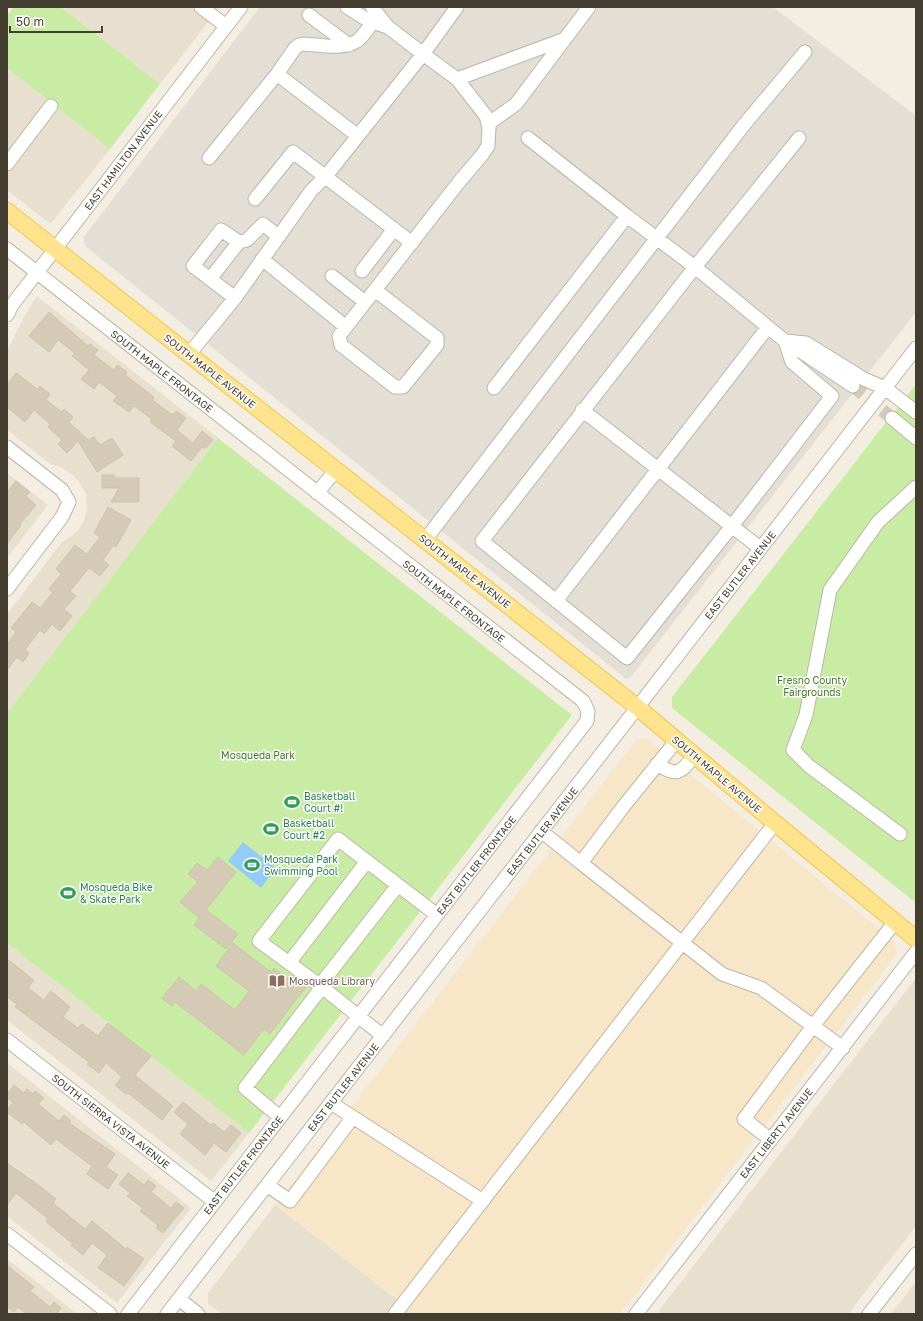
<svg xmlns="http://www.w3.org/2000/svg" width="923" height="1321" viewBox="0 0 923 1321" font-family="'Golos Text',sans-serif">
	<style>
		.residential { fill: #e7e0ce }
		.commercial { fill: #f8e6c8 }
		.industrial { fill: #e4dfd6 }
		.green { fill: #c9eca4 }
		.water { fill: #95cbf8 }
		.building { fill: #d4cab5; stroke: #d1c3a8 }
		.lines { fill: none; stroke-linecap: round; stroke-linejoin: round }
		.minor-tunnel { stroke: #d0cbbe; stroke-width: 13; stroke-dasharray: 13 6; stroke-linecap: butt }
		.minor-casing { stroke: #beb6a3; stroke-width: 15 }
		.major-casing { stroke: #f0c751; stroke-width: 18 }
		.minor { stroke: #fff; stroke-width: 13 }
		.major { stroke: #ffe48d; stroke-width: 16 }
		.labels { text-anchor: middle; dominant-baseline: central; stroke-width: 3; stroke-linejoin: round; paint-order: stroke }
		.street-label { font-size: 10px; fill: #443e31; stroke: #fff }
		.park-label { font-size: 10px; fill: #3e7b1f; stroke: #fff }
		.leisure-label { font-size: 10px; fill: #27864d; stroke: #fff; text-anchor: start }
		.education-label { font-size: 10px; fill: #785e54; stroke: #fff; text-anchor: start }
	</style>
	<rect width="100%" height="100%" fill="#f3eee1"/>
	<path class="residential" d="M61,7H220L160,84Z
		M7,68L110,149L53,221L51,223L48,222L7,190Z
		M37,296L218,438L7,713V614L62,542L73,535L78,530L83,523L87,510L86,494L79,482L74,476L62,468L50,464L7,430V351L25,315Z
		M7,473L48,505L7,558Z
		M7,943L249,1133L211,1181L7,1020Z
		M916,978V1226L848,1314H656Z
		M7,1063L191,1208L117,1303L7,1216Z
		M275,1205L398,1300L387,1314H222L208,1304V1293Z
		M7,1259L38,1283L77,1314H7Z
		M916,1281V1314H891Z"/>
	<path class="commercial" d="M646,738L894,941L897,954L620,1314H387L398,1299L275,1205L637,739Z"/>
	<path class="industrial" d="M260,7H773L916,116V312L631,677L628,679L625,678L85,246L83,238Z"/>
	<path class="green" d="M14,7H61L160,84L110,149L7,68V15Z
		M916,384V903L672,708V697Z
		M218,438L572,715L249,1133L7,943V713Z"/>
	<path class="water" d="M243,842L276,868L261,888L228,861Z"/>
	<path class="building" d="M49,312L88,346L90,344L98,350L94,355L114,370L117,365L127,372L125,375L154,397L152,400L172,415L176,411L186,418L177,430L193,443L202,431L213,440L205,449L202,447L191,461L172,446L176,441L150,422L152,419L134,406L129,412L113,401L117,396L99,382L94,389L81,379L89,370L72,356L75,353L58,340L49,352L29,336Z
		M16,373L37,389L40,386L50,394L46,400L62,412L64,409L73,417L69,422L88,440L94,437L100,445L112,438L123,455L97,472L78,441L67,453L58,444L62,440L48,427L50,424L34,410L25,422L7,407V385Z
		M102,475H115V478H139V502H111L119,488H102Z
		M16,481L30,492L26,496L36,505L20,524L21,525L7,544V492Z
		M108,507L131,520L116,547L113,546L103,560L109,565L100,576L89,568L70,591L76,596L64,609L72,616L60,631L52,624L44,634L40,630L25,650L29,653L23,662L17,657L7,670V644L16,632L11,628L32,602L40,608L53,592L49,589L61,574L56,569L75,545L87,554L100,537L94,533Z
		M218,857L236,872L206,910L238,934L226,949L194,925L199,918L180,902L198,882L188,874L197,863L207,870Z
		M233,943L271,972L274,968L288,979L291,975L306,987L270,1034L264,1029L244,1055L175,1002L172,1006L162,998L179,977L196,991L201,984L235,1010L249,991L216,966Z
		M7,959L34,980L28,988L44,1000L51,991L70,1007L63,1017L78,1028L82,1024L98,1036L108,1023L151,1056L135,1075L173,1106L162,1120L128,1093L126,1094L115,1085L122,1077L106,1063L99,1073L87,1064L89,1062L15,1007L17,1004L7,997Z
		M14,1085L24,1093L27,1089L33,1094L35,1091L44,1098L38,1104L59,1121L64,1115L71,1121L69,1123L115,1154L106,1167L118,1175L108,1189L87,1174L92,1166L56,1139L51,1145L24,1122L22,1124L7,1112V1110L13,1103L7,1097V1094Z
		M183,1102L211,1125L213,1123L224,1132L231,1125L241,1133L226,1152L214,1143L205,1155L180,1134L188,1124L174,1112Z
		M7,1163L40,1186L56,1199L53,1203L85,1229L92,1221L126,1249L127,1247L144,1259L124,1286L98,1268L107,1255L92,1243L83,1255L71,1245L73,1244L46,1222L48,1219L16,1193L7,1205Z
		M128,1173L144,1185L148,1180L156,1186L151,1192L171,1208L176,1202L184,1208L163,1233L156,1228L158,1225L140,1211L143,1208L127,1196L130,1193L119,1184Z
		M7,1265L34,1287L30,1291L50,1307L54,1302L61,1308L57,1313L59,1314H26L18,1307L14,1312L7,1307Z"/>
	<g class="lines">
		<path class="minor-tunnel" d="M853,386L892,418"/>
		<defs>
			<path id="minor" d="M201,7L226,26
				M347,7L369,21L388,27L372,7
				M309,15L349,45
				M277,74L358,136
				M457,79L565,39
				M488,124L516,104L589,7
				M528,138L627,216
				M799,138L695,267L785,341L806,343L864,379L885,388L916,412
				M209,158L277,74L295,48L299,45L304,44C321,45 342,50 357,41C363,37 368,28 373,22
				M7,164L51,106
				M255,199L293,152L412,243
				M7,249L583,701L588,711L587,721L128,1314
				M262,259L346,327
				M362,271L394,229
				M332,276L365,302
				M210,279L239,242
				M375,290L437,338V345L403,387H395L341,345L339,336L459,182L482,155L488,146L489,127L486,116L457,79L423,54L457,7
				M235,298L193,266L221,230L239,242L247,240L263,224L278,236
				M7,315L12,305L241,7
				M787,342L853,386
				M189,354L235,298L311,191L326,176L423,54L388,27
				M494,388L627,216L695,267L482,541L627,658L732,526L832,396L792,362L785,341
				M582,410L760,548
				M892,418L916,438
				M7,447L62,490L69,502L62,517L7,589
				M317,493L336,470
				M425,540L743,126L805,52
				M556,601L768,327
				M677,740L623,807L581,863L722,974L761,988L813,1026L895,922
				M657,764C678,778 681,772 695,755
				M541,831L581,863
				M900,834L809,766L793,750L806,715L830,590L878,522L916,487
				M289,963L367,861
				M320,985L398,885
				M383,1036L322,987L259,941L338,839L437,915
				M7,1040L215,1202
				M331,1103L483,1201
				M280,1117L245,1088L322,987
				M771,1140L744,1119L813,1026L843,1048
				M267,1185L290,1201L353,1117
				M7,1234L110,1314
				M179,1299L198,1314
				M167,1314L916,348
				M395,1314L775,823
				M636,1314L916,952
				M869,1314L916,1254"/>
			<path id="major" d="M7,211L637,707L775,823L916,939"/>
		</defs>
		<use href="#minor" class="minor-casing"/>
		<use href="#major" class="major-casing"/>
		<use href="#minor" class="minor"/>
		<use href="#major" class="major"/>
	</g>
	<defs>
		<symbol id="stadium-bare" viewBox="-9 -9 18 18"><path d="M0-5a6.5 5 0 1 0 0 10a6.5 5 0 1 0 0-10ZM-3.5-1.8h7v3.6h-7Z" fill="#2e9e5b" stroke="#fff" stroke-width="2.5" paint-order="stroke"/></symbol>
		<symbol id="library-bare" viewBox="-9 -9 18 18"><path d="M-6-4Q-3-5.5-.7-3.5V5Q-3 3-6 4ZM6-4Q3-5.5 .7-3.5V5Q3 3 6 4Z" fill="#8d6e63" stroke="#fff" stroke-width="2.5" paint-order="stroke"/></symbol>
	</defs>
	<g fill-rule="evenodd">
		<use href="#stadium-bare" x="281" y="791" width="22" height="22"/>
		<use href="#stadium-bare" x="260" y="818" width="22" height="22"/>
		<use href="#stadium-bare" x="241" y="854" width="22" height="22"/>
		<use href="#stadium-bare" x="57" y="882" width="22" height="22"/>
		<use href="#library-bare" x="266" y="970" width="22" height="22"/>
	</g>
	<g class="labels">
		<g class="street-label">
			<text transform="translate(123 160) rotate(-53)">EAST HAMILTON AVENUE</text>
			<text transform="translate(162 371) rotate(38)">SOUTH MAPLE FRONTAGE</text>
			<text transform="translate(210 371) rotate(38)">SOUTH MAPLE AVENUE</text>
			<text transform="translate(465 571) rotate(38)">SOUTH MAPLE AVENUE</text>
			<text transform="translate(740 575) rotate(-52)">EAST BUTLER AVENUE</text>
			<text transform="translate(454 601) rotate(38)">SOUTH MAPLE FRONTAGE</text>
			<text transform="translate(717 774) rotate(40)">SOUTH MAPLE AVENUE</text>
			<text transform="translate(542 831) rotate(-52)">EAST BUTLER AVENUE</text>
			<text transform="translate(476 865) rotate(-52)">EAST BUTLER FRONTAGE</text>
			<text transform="translate(343 1087) rotate(-52)">EAST BUTLER AVENUE</text>
			<text transform="translate(111 1121) rotate(38)">SOUTH SIERRA VISTA AVENUE</text>
			<text transform="translate(776 1133) rotate(-52)">EAST LIBERTY AVENUE</text>
			<text transform="translate(243 1165) rotate(-52)">EAST BUTLER FRONTAGE</text>
		</g>
		<g class="park-label">
			<text x="812" y="680">Fresno County<tspan x="812" dy="12">Fairgrounds</tspan></text>
			<text x="258" y="755">Mosqueda Park</text>
		</g>
		<g class="leisure-label">
			<text x="304" y="796">Basketball<tspan x="304" dy="12">Court #!</tspan></text>
			<text x="283" y="823">Basketball<tspan x="283" dy="12">Court #2</tspan></text>
			<text x="264" y="859">Mosqueda Park<tspan x="264" dy="12">Swimming Pool</tspan></text>
			<text x="80" y="887">Mosqueda Bike<tspan x="80" dy="12">&amp; Skate Park</tspan></text>
		</g>
		<g class="education-label">
			<text x="289" y="981">Mosqueda Library</text>
		</g>
	</g>
	<rect width="923" height="1321" fill="none" stroke="#443e31" stroke-width="16"/>
	<path d="M10 26v6h92v-6" fill="none" stroke="#443e31" stroke-width="2"/>
	<text x="16" y="26" font-size="12" fill="#443e31" stroke="#ffffff" stroke-width="3" paint-order="stroke">50 m</text>
</svg>
